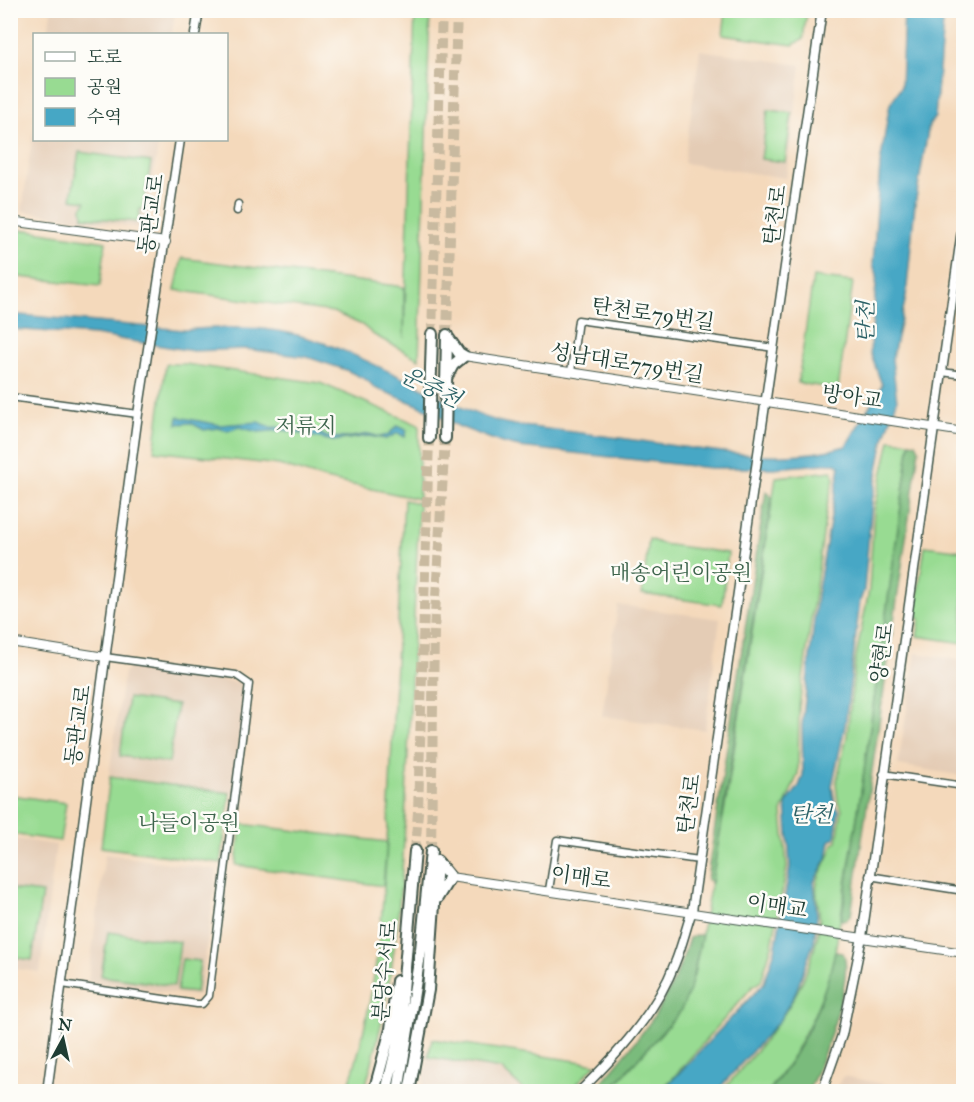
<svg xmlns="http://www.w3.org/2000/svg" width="974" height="1102" viewBox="0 0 974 1102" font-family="'IM FELL Great Primer','Noto Serif KR',serif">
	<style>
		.built { fill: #e4ccb5 }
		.green { fill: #98db92; stroke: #5c8c63; stroke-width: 1.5 }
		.forest { fill: #7abb7c; stroke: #4c7c58; stroke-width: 1.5 }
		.water { fill: #46a7c5; stroke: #32727c; stroke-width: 1.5 }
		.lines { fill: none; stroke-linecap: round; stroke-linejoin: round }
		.trunk-tunnel { stroke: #c9baa0; stroke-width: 10; stroke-dasharray: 10 5; stroke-linecap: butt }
		.minor-casing { stroke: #3f5448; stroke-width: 9 }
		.tertiary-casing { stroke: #3f5448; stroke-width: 10 }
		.secondary-casing { stroke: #3f5448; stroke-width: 11 }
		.trunk-casing { stroke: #3f5448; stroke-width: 14 }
		.minor { stroke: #fff; stroke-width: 6 }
		.tertiary { stroke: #fff; stroke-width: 8 }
		.secondary { stroke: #fff; stroke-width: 8 }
		.trunk { stroke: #fff; stroke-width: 10 }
		.labels { text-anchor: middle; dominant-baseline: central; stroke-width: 5; stroke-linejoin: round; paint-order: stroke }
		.street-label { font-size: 21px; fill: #1f3d34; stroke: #fdfcf7 }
		.park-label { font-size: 21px; fill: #3d644c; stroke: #fdfcf7 }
		.water-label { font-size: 22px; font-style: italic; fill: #2d6267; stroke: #fdfcf7 }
	</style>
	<rect width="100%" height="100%" fill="#fdfcf7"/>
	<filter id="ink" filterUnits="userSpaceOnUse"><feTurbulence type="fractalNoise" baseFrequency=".0167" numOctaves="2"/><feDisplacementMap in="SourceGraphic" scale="12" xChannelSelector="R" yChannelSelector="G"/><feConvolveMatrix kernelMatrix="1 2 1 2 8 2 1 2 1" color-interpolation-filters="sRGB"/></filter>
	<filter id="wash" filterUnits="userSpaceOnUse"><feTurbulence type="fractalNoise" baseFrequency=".008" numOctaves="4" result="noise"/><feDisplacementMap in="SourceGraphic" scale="24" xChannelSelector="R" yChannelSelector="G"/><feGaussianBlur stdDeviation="1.35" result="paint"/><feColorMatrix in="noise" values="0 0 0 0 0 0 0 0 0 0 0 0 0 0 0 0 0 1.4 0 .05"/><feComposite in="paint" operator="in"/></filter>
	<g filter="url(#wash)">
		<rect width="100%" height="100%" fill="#f4d9bb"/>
		<path class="built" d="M51,11V10L175,11L172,34H48Z
			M700,50L801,65L786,178L684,163Z
			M34,125V140H159L146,229L22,211Z
			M618,605L720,619L705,730L602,716Z
			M916,653L963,661V776L898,765Z
			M131,668L244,683L247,687L234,793L109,775L124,672Z
			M11,838L56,845L40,972L11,968Z
			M105,854L217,870L200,994L194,996L88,981Z
			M428,1057L501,1069L525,1091L421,1092Z
			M843,1076L915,1090V1091H834Z"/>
		<path class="green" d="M726,10L807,11L803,39L793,45L723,35Z
			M415,11H430L419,359L374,335L362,325L333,312L175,290L182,258L404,287V338Z
			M768,110L792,113L785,162L761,159Z
			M79,152L151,162L143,209H140L138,222L83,217L82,208L86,201L71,199Z
			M28,230L106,242L100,286L11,276V231Z
			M813,277L853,282L838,389L798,383Z
			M166,364H185L320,383L419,425V499L325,479L279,465L154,451Z
			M890,440L910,442L861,792L835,952L828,981L813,1017L790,1061L769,1091L721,1092C765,1041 807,997 819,928C822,913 814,896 817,882C821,869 830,858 833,844L837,841L842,809L838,802L836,784L847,736L855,662L869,590L874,511Z
			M832,471L834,479L827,506L799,707L798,774L782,812L787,867L772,945L761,981L752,987L672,1079L658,1091L609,1092L680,1012L694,975L727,796L776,477Z
			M404,500L419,503C415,601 411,700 406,799C402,898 393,996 364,1091H347C382,986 386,873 391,764C396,676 400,588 404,500Z
			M649,539L662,544L728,553L722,605L642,594Z
			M925,546L963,551V643L917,636L920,619L915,613Z
			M128,698L177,705L169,763L120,756Z
			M110,777L230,793L221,863L101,847Z
			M11,795L66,803L60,841L11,834Z
			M241,824L387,842L383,886L236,865Z
			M11,889L42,893L32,960L11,957Z
			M108,932L180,942L174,986L101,976Z
			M182,959L200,961L196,993L177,991Z
			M432,1039L596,1064L570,1091H525L501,1069L428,1057Z"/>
		<path class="forest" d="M910,442L916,443L919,449L851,915L846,920H841L861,792Z
			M766,491L772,498L712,883L707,879Z
			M697,935H702L690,990L680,1012L609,1091H594C638,1039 671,1006 689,938Z
			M835,952L843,953C855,975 820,1069 808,1091H769C801,1053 824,1001 835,952Z"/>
		<path class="water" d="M904,11H944L935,117L929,125L915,204L906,297L892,359L897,401L884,439L872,501L864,590L860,601L845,726L832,786L835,805L839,810L835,838L830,841L827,858L814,882L817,916L814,942L795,994L779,1021L717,1091H662L764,983L775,950L790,867L786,804L799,786L803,775L802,726L817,595L840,466L836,463L774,468H710L519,447L502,443L460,427L418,405L375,388L367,380L346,370L307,357L245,349L193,351L94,335L11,329L10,314L184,330C217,327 256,326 289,333C335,343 377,366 419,386C451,402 479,419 515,425C557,430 600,435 642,441C705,450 784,465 846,446L882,385L870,352L877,274L873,265L880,165L888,114L890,104L901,87Z
			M178,417L220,425L259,422L270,427L291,428L302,432H317L327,437L346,438L369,434L380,437L388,435L397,426L407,430L405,437L398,433L386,439L369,436L333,441L284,430L258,432L239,427L228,431L218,428L204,430L191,423L177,424Z"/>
	</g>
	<g filter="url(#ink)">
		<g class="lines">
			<path class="trunk-tunnel" d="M432,334L442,10
				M447,335L457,10
				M415,851L418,812L429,438
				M431,851L434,632L445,438"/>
			<defs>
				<path id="minor" d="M237,211L238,204
					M571,372L578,320L774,348
					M942,372L964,375
					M10,397L138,414
					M883,774L964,786
					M869,876L964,891
					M549,890L557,840L699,860
					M62,984L197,1004H202L209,996L249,684L236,675L105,657"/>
				<path id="tertiary" d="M10,221L166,242
					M464,356L964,432
					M10,642L105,657
					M450,877L964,953"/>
				<path id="secondary" d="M195,34L199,10
					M47,1092L138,414L180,140
					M579,1092C617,1055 656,1013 675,963C682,946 686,928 692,911L822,10
					M822,1092L842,1035L862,937L964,216"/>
				<path id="trunk" d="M446,378L453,365L464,356L459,353L447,336
					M429,438L432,334
					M445,438L447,335
					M437,861L450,877L437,898
					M374,1092L391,1029L397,981
					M386,1092L399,1037L415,851
					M398,1092L421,949L431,851
					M409,1092L428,990L437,862"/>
			</defs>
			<use href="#minor" class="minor-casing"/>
			<use href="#tertiary" class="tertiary-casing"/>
			<use href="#secondary" class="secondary-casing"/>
			<use href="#trunk" class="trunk-casing"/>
			<use href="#minor" class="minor"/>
			<use href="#tertiary" class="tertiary"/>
			<use href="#secondary" class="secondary"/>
			<use href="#trunk" class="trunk"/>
		</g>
	</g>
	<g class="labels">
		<g class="street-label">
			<text transform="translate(151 214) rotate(-82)">동판교로</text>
			<text transform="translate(775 215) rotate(-82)">탄천로</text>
			<text transform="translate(653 314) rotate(8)">탄천로79번길</text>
			<text transform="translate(627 363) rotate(9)">성남대로779번길</text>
			<text transform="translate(852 397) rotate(8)">방아교</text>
			<text transform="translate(882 653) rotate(-82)">양현로</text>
			<text transform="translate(78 725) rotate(-82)">동판교로</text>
			<text transform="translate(689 804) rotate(-82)">탄천로</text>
			<text transform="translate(581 877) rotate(8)">이매로</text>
			<text transform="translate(777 906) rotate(9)">이매교</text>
			<text transform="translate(385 971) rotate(-85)">분당수서로</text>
		</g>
		<g class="park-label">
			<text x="306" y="426">저류지</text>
			<text x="681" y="573">매송어린이공원</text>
			<text x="189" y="823">나들이공원</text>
		</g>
		<g class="water-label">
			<text transform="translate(865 322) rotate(-90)">탄천</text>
			<text transform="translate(431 387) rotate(26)">운중천</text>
			<text x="811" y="814">탄천</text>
		</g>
	</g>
	<rect width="974" height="1102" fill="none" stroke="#fdfcf7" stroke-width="36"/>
	<rect x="33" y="33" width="195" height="108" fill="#fdfcf7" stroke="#a4b0a9" stroke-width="1.5"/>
	<rect x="45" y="52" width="30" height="9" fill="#ffffff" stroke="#a4b0a9" stroke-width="1.5"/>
	<text x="87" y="63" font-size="18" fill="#1f3d34">도로</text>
	<rect x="45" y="78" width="30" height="18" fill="#98db92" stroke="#a4b0a9" stroke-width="1.5"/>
	<text x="87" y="93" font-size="18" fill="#1f3d34">공원</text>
	<rect x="45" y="108" width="30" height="18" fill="#46a7c5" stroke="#a4b0a9" stroke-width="1.5"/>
	<text x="87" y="123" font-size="18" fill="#1f3d34">수역</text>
	<g transform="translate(63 1039) rotate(8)" stroke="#fdfcf7" stroke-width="4.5" paint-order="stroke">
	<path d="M0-4.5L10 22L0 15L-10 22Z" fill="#1f3d34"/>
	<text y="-9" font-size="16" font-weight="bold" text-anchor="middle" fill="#1f3d34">N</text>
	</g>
</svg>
